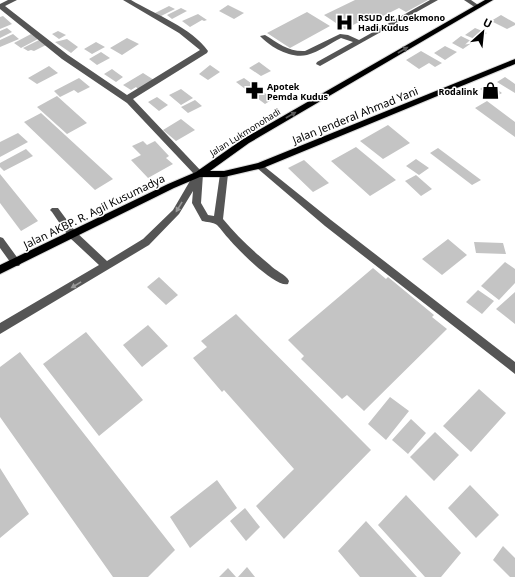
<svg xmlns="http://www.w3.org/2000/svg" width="515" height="577" viewBox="0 0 515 577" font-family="'Noto Sans',sans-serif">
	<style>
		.building { fill: #c4c4c4 }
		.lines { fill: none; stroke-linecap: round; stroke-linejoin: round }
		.major-casing { stroke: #dbdbdb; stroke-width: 2 }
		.minor { fill: #555; fill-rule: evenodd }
		.major { fill: #000; fill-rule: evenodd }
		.oneway { fill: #595959 }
		.oneway2 { fill: #999 }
		.labels { text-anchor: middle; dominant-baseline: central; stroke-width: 3; stroke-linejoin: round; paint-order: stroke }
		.far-poi-label { font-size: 9px; font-weight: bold; fill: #000; stroke: #fff; text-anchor: start }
		.far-street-label { font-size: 9px; fill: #000; stroke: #fff }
		.street-label { font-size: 11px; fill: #000; stroke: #fff }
	</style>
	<rect width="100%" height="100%" fill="#fff"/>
	<path class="building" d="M355,0H428L406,12L399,8L371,22L356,13L365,19L345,29L324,15Z
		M228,5L244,13L234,19L219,11Z
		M169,6L175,9L161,16L155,13Z
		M181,8L187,11L172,19L167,15Z
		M307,12L330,26L290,48L267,33Z
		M198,14L207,20L204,21L202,20L190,27L182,21Z
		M501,15L515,23V25L507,29L491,21Z
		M3,16L12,24L0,29V17Z
		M7,28L12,32L0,38V31Z
		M475,28L487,33L477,40L465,35Z
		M58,31L66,35L59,39L52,34Z
		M13,34L19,39L0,47V40Z
		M31,34L38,39L21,48L14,43Z
		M461,36L473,42L463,49L452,43Z
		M127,38L139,44L122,55L110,48Z
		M67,39L78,47L71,53L55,42Z
		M39,40L46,45L34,51L31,50L28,51L23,48Z
		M96,42L105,47L92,54L84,49Z
		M445,46L457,52L445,60L434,53Z
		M421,51L442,63L435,67L429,63L419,69L406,60Z
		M101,52L110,58L97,65L89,59Z
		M259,62L271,71L261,76L249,68Z
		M210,65L220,72L208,80L199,74Z
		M49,66L58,73L37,84L28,78Z
		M112,69L116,72L123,77L116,82L104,74Z
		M143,73L154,80L139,90L136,87L131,90L123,85Z
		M505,77L515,84V93L497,82Z
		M79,78L90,87L78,93L74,90L60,97L54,91Z
		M244,78L273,99L265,104L236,82Z
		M488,83L502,93L493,98L480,89Z
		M181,89L193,98L181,105L169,95Z
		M57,96L87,123L67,134L37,107Z
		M157,97L168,105L159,111L148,102Z
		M195,100L202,106L188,113L181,107Z
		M487,101L515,122V137L475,108Z
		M41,113L113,179L95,190L24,122Z
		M181,119L195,130L176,141L163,130Z
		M388,125L410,143L383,159L360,141Z
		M18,133L28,142L0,157V142Z
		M143,141L147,145L155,141L169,156L166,158L173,164L148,178L131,160L141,155L132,146Z
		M356,147L396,180L370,196L331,161Z
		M438,148L481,180L472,185L430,153Z
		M26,149L33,156L4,171L0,167V163Z
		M416,159L429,168L419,175L406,166Z
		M304,160L329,183L313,192L288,168Z
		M0,174L38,221L21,231L0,203Z
		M416,175L432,189L421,196L405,181Z
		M448,239L467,255L442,275L422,259Z
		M474,242L503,243L506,254L476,253Z
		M505,262L515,269V283L499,300L481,286Z
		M373,268L386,279L388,277L434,315L432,317L447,329L364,411L347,395L342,399L301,359L304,356L288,340Z
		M159,277L178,295L166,305L147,287Z
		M478,290L494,301L482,314L466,302Z
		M515,292V324L496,309Z
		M236,314L371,450L284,539L256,506L294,469L224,390L222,392L193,358L207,347L201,341Z
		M148,325L168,346L142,367L123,345Z
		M86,332L143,400L99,436L43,364Z
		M20,352L175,550L148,577H113L0,417V367Z
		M479,389L506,413L471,452L443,426Z
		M390,397L409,411L386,440L368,424Z
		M411,419L426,433L408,454L392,440Z
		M435,432L459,455L434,481L410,457Z
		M0,468L29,514L0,538Z
		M217,480L237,508L190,548L170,517Z
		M470,485L499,515L476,538L448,508Z
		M406,495L461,553L441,577H425L378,525Z
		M245,508L260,527L246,541L230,521Z
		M366,521L417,577H360L338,551Z
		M503,546L515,558V577H510L493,560Z
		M247,567L255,577H238Z
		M228,568L236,577H219Z"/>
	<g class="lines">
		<defs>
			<path id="major" d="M485,0H493L249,143L210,171H224L258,163L515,59V64L263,168L224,177H200L174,188L0,274V265L168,184L196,172L243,139Z"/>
		</defs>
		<use href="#major" class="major-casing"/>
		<path class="minor" d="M8,0H17L5,6L68,55L127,95L200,50L179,33L123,0H131C155,14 192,28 208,51L207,53L133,99L202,172L203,174L201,203L208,215L214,216L220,174L224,171L227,172L228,174L223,219C237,236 253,251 270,265C275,271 286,274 289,281L288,284C276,288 237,249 229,239C225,235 221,229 217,225C213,222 206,222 202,221L192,203L193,191L179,214L149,245L0,334V323L99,265L69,237L52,212L50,210L52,208H58L75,231L107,261L143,239L173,210L194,174L127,103L62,59L0,9V4Z
			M430,0H438L320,66L316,64L317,62L353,42L341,38C331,43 319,52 307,55C291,59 270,47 260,36L265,35C278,43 289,52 305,51L340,34L348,35L359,40Z
			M464,0H471L481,7L476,8Z
			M260,163L331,220L515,362V374L325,226L257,168L256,166Z
			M0,237L3,238L19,260L21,263L19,266H13L0,248Z"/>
		<use href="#major" class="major"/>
	</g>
	<defs><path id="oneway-solid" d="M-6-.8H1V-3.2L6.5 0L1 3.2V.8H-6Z"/></defs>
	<g class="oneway">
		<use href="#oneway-solid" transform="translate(403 50) rotate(-30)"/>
		<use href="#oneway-solid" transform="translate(291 115) rotate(-30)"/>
	</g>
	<g class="oneway2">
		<use href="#oneway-solid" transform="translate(179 207) rotate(121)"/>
		<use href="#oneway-solid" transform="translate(76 285) rotate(149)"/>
	</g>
	<defs>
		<symbol id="hospital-bare" viewBox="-9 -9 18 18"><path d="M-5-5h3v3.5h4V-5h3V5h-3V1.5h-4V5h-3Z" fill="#000" stroke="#fff" stroke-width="2.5" paint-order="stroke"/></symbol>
		<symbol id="pharmacy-bare" viewBox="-9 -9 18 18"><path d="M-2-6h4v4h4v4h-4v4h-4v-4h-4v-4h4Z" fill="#000" stroke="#fff" stroke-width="2.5" paint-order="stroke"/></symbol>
		<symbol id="shop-bare" viewBox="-9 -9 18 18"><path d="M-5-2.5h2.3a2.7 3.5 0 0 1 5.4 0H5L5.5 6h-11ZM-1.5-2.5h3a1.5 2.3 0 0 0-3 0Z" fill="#000" stroke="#fff" stroke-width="2.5" paint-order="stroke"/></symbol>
	</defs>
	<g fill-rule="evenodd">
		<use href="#hospital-bare" x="332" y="10" width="25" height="25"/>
		<use href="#pharmacy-bare" x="242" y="78" width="25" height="25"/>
		<use href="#shop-bare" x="478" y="78" width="25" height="25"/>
	</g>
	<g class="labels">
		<g class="far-poi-label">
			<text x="358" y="17">RSUD dr. Loekmono<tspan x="358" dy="10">Hadi Kudus</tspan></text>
			<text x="267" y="86">Apotek<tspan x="267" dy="10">Pemda Kudus</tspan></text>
			<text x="478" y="91" text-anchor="end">Rodalink</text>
		</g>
		<g class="far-street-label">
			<text transform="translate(245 132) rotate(-32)">Jalan Lukmonohadi</text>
		</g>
		<g class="street-label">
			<text transform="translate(355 115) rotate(-22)">Jalan Jenderal Ahmad Yani</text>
			<text transform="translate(94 211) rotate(-26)">Jalan AKBP. R. Agil Kusumadya</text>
		</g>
	</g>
	<g transform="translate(483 32) rotate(27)" stroke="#ffffff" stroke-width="3" paint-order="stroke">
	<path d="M0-3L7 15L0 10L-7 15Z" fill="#000000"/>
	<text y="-6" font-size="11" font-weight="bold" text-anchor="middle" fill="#000000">U</text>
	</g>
</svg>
